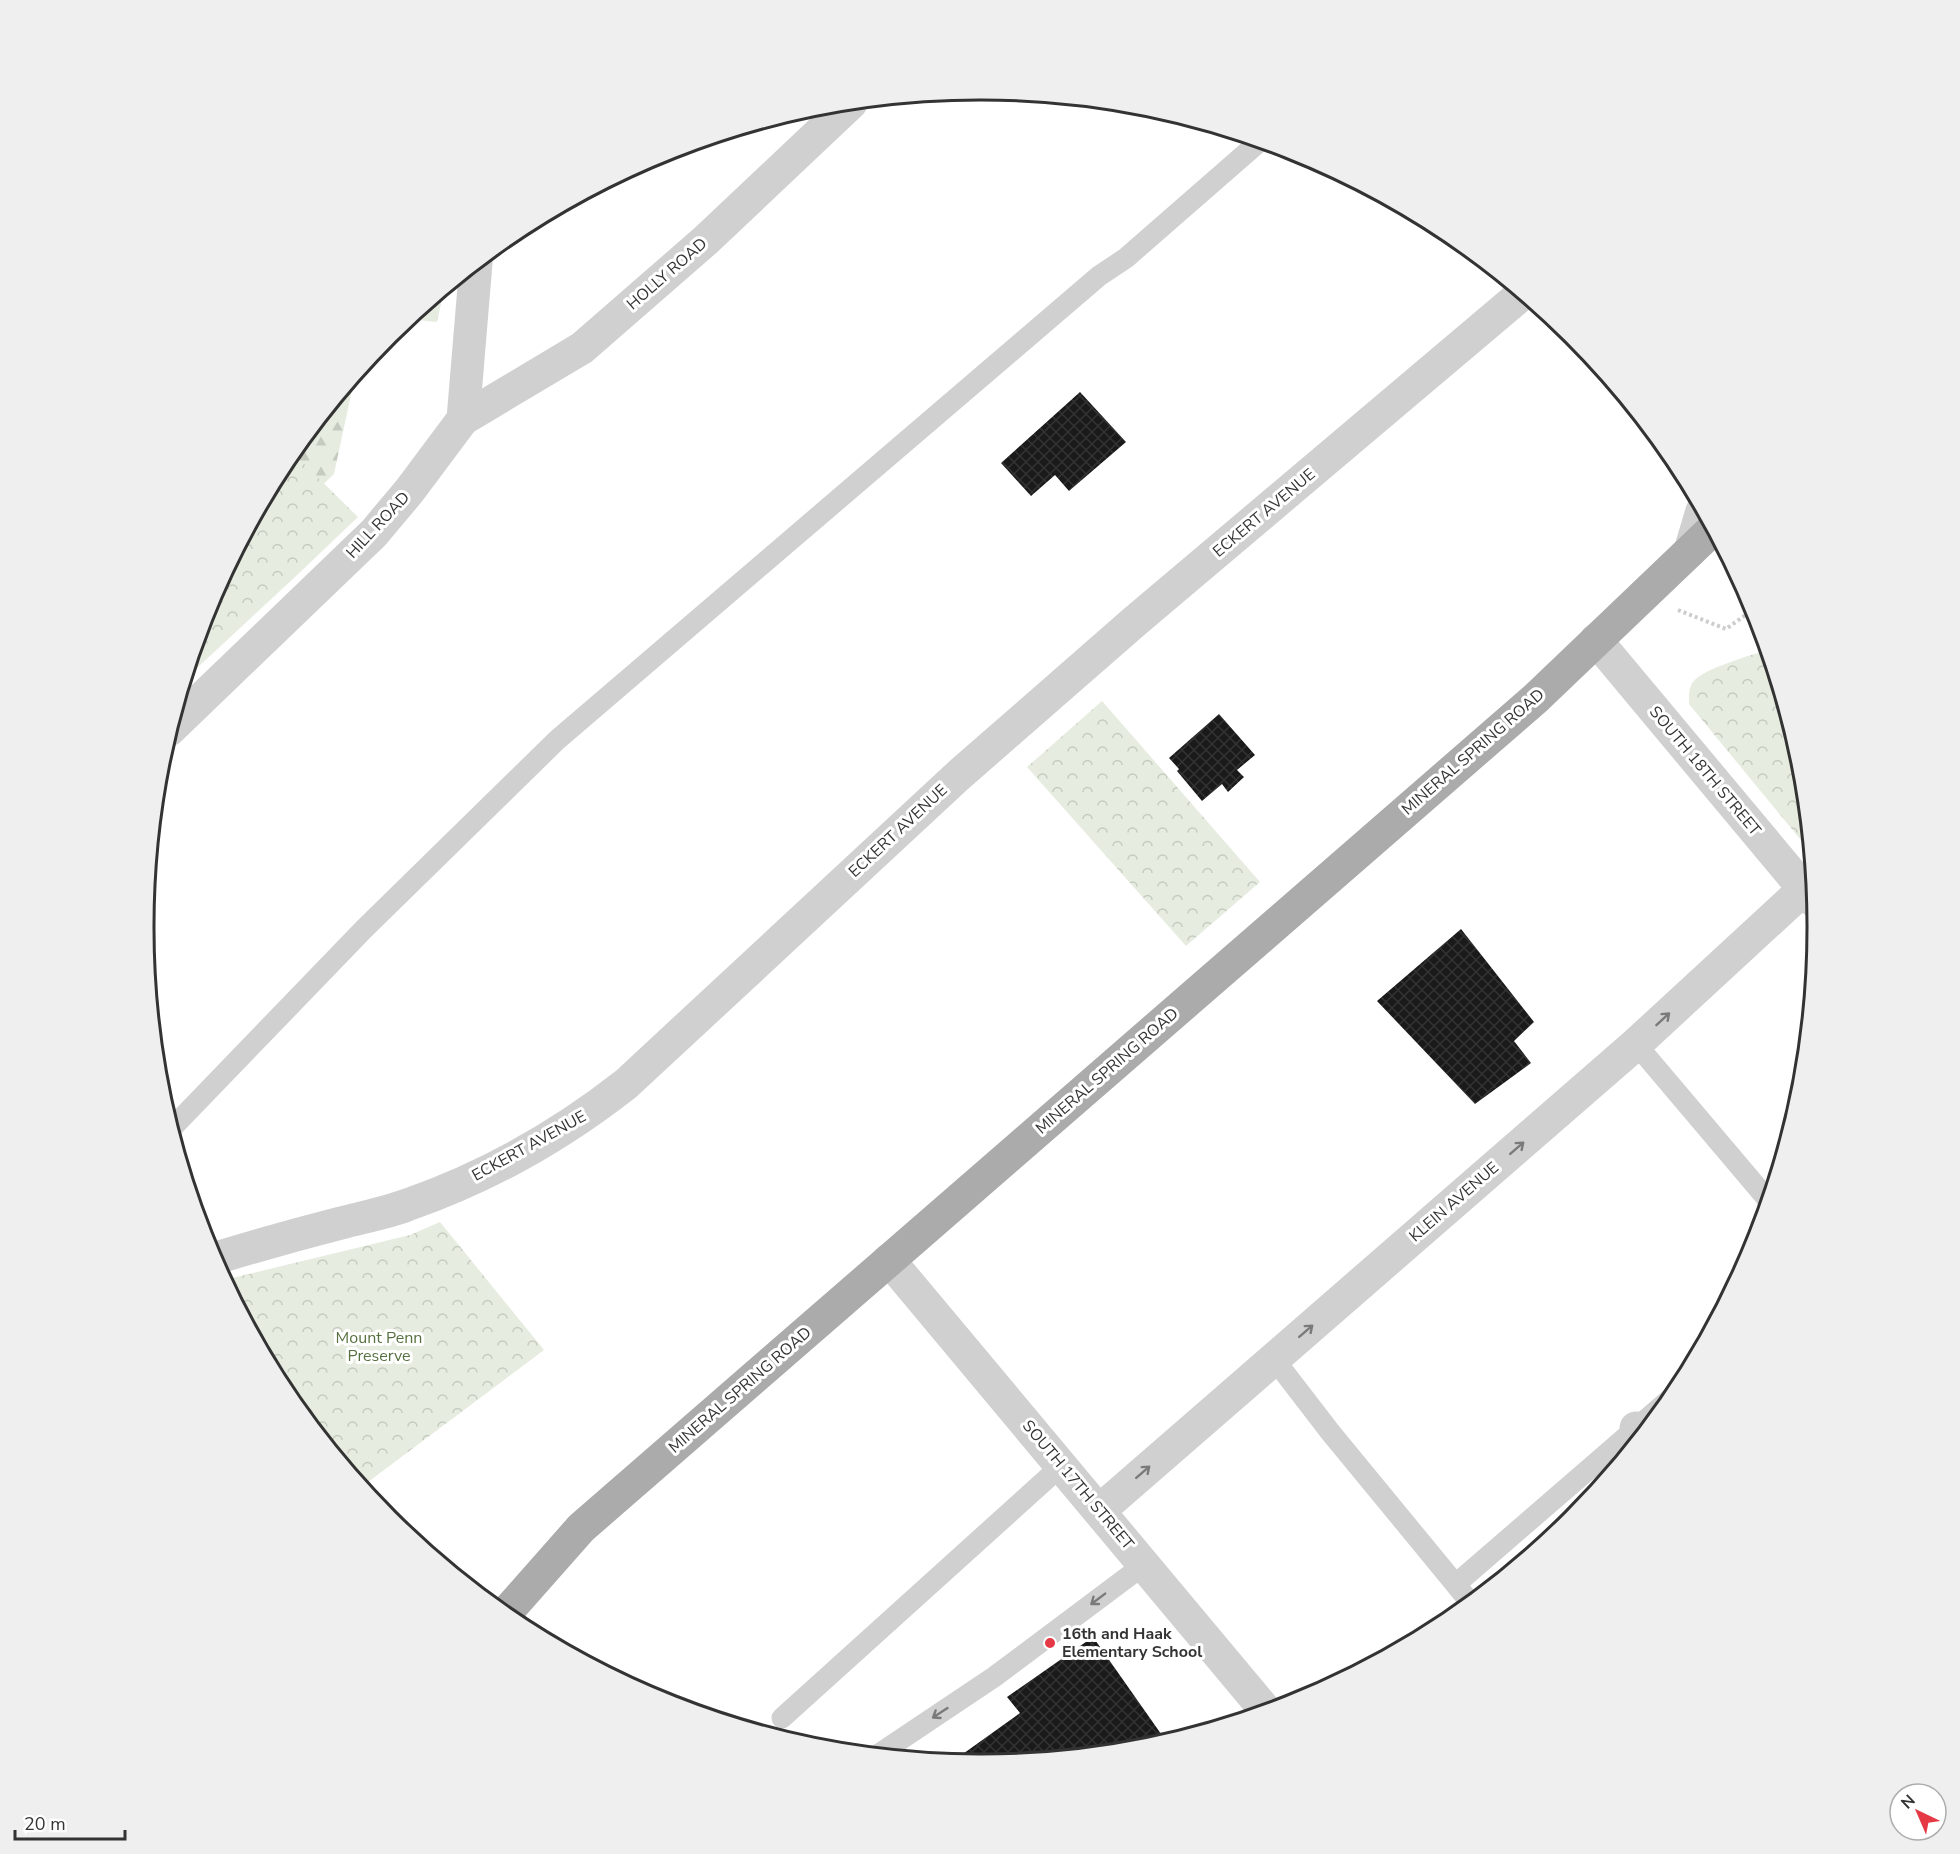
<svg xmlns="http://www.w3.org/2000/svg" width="1960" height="1854" viewBox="0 0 1960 1854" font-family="'Nunito Sans',sans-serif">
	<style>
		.forest { fill: url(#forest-firs) }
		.park { fill: url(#park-crowns) }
		.building { fill: url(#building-cross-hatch) }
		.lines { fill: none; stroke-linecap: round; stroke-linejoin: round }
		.path { stroke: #cdcdcd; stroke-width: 4; stroke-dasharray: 3 3; stroke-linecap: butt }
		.service { stroke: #d0d0d0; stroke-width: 21 }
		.minor { stroke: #d0d0d0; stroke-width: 33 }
		.tertiary { stroke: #d0d0d0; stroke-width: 33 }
		.primary { stroke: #ababab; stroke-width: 33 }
		.oneway { stroke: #7a7a7a }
		.poi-dot { fill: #e63946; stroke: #fff; stroke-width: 2 }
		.labels { text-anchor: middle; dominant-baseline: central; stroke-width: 6; stroke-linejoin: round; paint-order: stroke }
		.street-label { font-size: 16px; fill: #333; stroke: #fff }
		.park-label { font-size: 16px; fill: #56703f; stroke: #fff }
		.poi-label { font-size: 16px; font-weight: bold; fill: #333; stroke: #fff; text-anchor: start }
		.rim { fill: none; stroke: #333; stroke-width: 3 }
	</style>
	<defs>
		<pattern id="forest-firs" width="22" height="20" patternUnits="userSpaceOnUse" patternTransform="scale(1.5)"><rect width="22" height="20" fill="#e6ecdf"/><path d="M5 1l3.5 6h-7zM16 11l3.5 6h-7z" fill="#c6cbc0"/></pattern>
		<pattern id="park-crowns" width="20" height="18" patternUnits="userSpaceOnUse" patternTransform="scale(1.5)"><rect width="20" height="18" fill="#e6ecdf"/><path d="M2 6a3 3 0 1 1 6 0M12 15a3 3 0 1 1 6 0" fill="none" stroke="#c6cbc0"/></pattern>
		<pattern id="building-cross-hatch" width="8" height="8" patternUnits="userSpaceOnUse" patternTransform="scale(1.5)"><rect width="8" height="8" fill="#1a1a1a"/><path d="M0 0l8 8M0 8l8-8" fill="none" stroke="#333"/></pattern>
	</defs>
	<rect width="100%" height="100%" fill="#fff"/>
	<path class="forest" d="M355,376L334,474L218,586L284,462Z"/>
	<path class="park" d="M444,290L437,322L408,319Z
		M292,452L358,517L295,577L184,680L207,606L284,462Z
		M1765,646L1801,764L1809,850L1689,704C1689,696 1688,688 1694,681C1703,669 1749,656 1764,651Z
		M1102,701L1260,882L1186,946L1027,767Z
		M440,1222L544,1350L368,1482L354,1477L284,1392L224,1280L410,1235Z"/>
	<path class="building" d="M1080,392L1126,442L1069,491L1055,475L1031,496L1001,463Z
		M1219,714L1255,755L1237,770L1244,777L1228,792L1222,784L1202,801L1177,771L1179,769L1169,758Z
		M1461,929L1534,1022L1514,1041L1531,1063L1475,1104L1377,1001Z
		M1093,1637L1166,1741L1143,1748L980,1764L953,1761L1020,1713L1007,1697Z"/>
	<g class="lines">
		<path class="path" d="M1678,610L1726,629L1754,609"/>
		<path class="service" d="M1636,1044L1768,1200
			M171,1129L364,929L557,740L1099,276L1126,258L1260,141
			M1274,1359L1331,1433L1470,1602
			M1456,1584L1671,1398
			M782,1718L1061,1466
			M879,1754L994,1677L1145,1564"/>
		<path class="minor" d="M463,419L582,348L706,240L851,103
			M1690,551L1702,511
			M1596,640L1814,901
			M213,1259C255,1246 298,1234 341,1223C363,1217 386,1213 407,1205C485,1178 561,1135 626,1084L960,774L1134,622L1522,294
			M889,1260L1266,1711
			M1636,1428L1641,1434
			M1099,1511L1636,1044L1804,889"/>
		<path class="tertiary" d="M169,730L374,533L410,490L463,419L476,263"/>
		<path class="primary" d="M505,1614L581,1528L1535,699L1712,530"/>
	</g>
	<defs><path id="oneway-shaft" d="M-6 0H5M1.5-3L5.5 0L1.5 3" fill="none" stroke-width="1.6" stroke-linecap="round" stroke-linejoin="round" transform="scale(1.5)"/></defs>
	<g class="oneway">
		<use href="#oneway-shaft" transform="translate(1663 1019) rotate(-43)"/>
		<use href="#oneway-shaft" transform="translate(1517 1148) rotate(-41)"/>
		<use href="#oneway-shaft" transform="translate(1306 1331) rotate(-41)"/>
		<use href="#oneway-shaft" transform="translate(1143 1472) rotate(-41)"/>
		<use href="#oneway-shaft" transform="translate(1098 1599) rotate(143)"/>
		<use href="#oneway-shaft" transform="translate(940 1713) rotate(147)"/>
	</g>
	<circle class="poi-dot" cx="1050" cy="1643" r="6"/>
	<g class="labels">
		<g class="street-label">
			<text transform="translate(667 274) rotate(-41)">HOLLY ROAD</text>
			<text transform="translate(1264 513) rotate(-40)">ECKERT AVENUE</text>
			<text transform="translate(378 525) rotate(-47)">HILL ROAD</text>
			<text transform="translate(1473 752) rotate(-41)">MINERAL SPRING ROAD</text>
			<text transform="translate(1705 771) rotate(50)">SOUTH 18TH STREET</text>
			<text transform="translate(898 831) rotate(-43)">ECKERT AVENUE</text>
			<text transform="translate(1107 1071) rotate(-41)">MINERAL SPRING ROAD</text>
			<text transform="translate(529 1146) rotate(-29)">ECKERT AVENUE</text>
			<text transform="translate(1454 1202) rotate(-41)">KLEIN AVENUE</text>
			<text transform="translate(740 1390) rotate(-41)">MINERAL SPRING ROAD</text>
			<text transform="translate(1078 1485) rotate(50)">SOUTH 17TH STREET</text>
		</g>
		<g class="park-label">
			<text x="379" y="1338">Mount Penn<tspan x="379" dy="18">Preserve</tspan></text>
		</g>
		<g class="poi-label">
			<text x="1062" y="1634">16th and Haak<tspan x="1062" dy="18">Elementary School</tspan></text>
		</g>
	</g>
	<path d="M0 0H1960V1854H0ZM980 100H981A826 826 0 0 1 1807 926V928A826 826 0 0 1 981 1754H980A826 826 0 0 1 154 928V926A826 826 0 0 1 980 100Z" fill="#efefef" fill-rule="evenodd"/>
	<path class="rim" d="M980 100H981A826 826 0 0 1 1807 926V928A826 826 0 0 1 981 1754H980A826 826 0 0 1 154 928V926A826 826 0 0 1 980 100Z"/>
	<g transform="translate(1918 1812) rotate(316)"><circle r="28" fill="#ffffff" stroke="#adadad" stroke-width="1.5"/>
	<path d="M0-4.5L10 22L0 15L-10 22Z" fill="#e63946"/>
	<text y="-9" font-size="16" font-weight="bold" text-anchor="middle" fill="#333333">N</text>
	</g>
	<path d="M15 1830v9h110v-9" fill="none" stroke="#333333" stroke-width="3"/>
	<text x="24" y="1830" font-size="18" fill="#333333" stroke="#ffffff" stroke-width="4.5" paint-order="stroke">20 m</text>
</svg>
